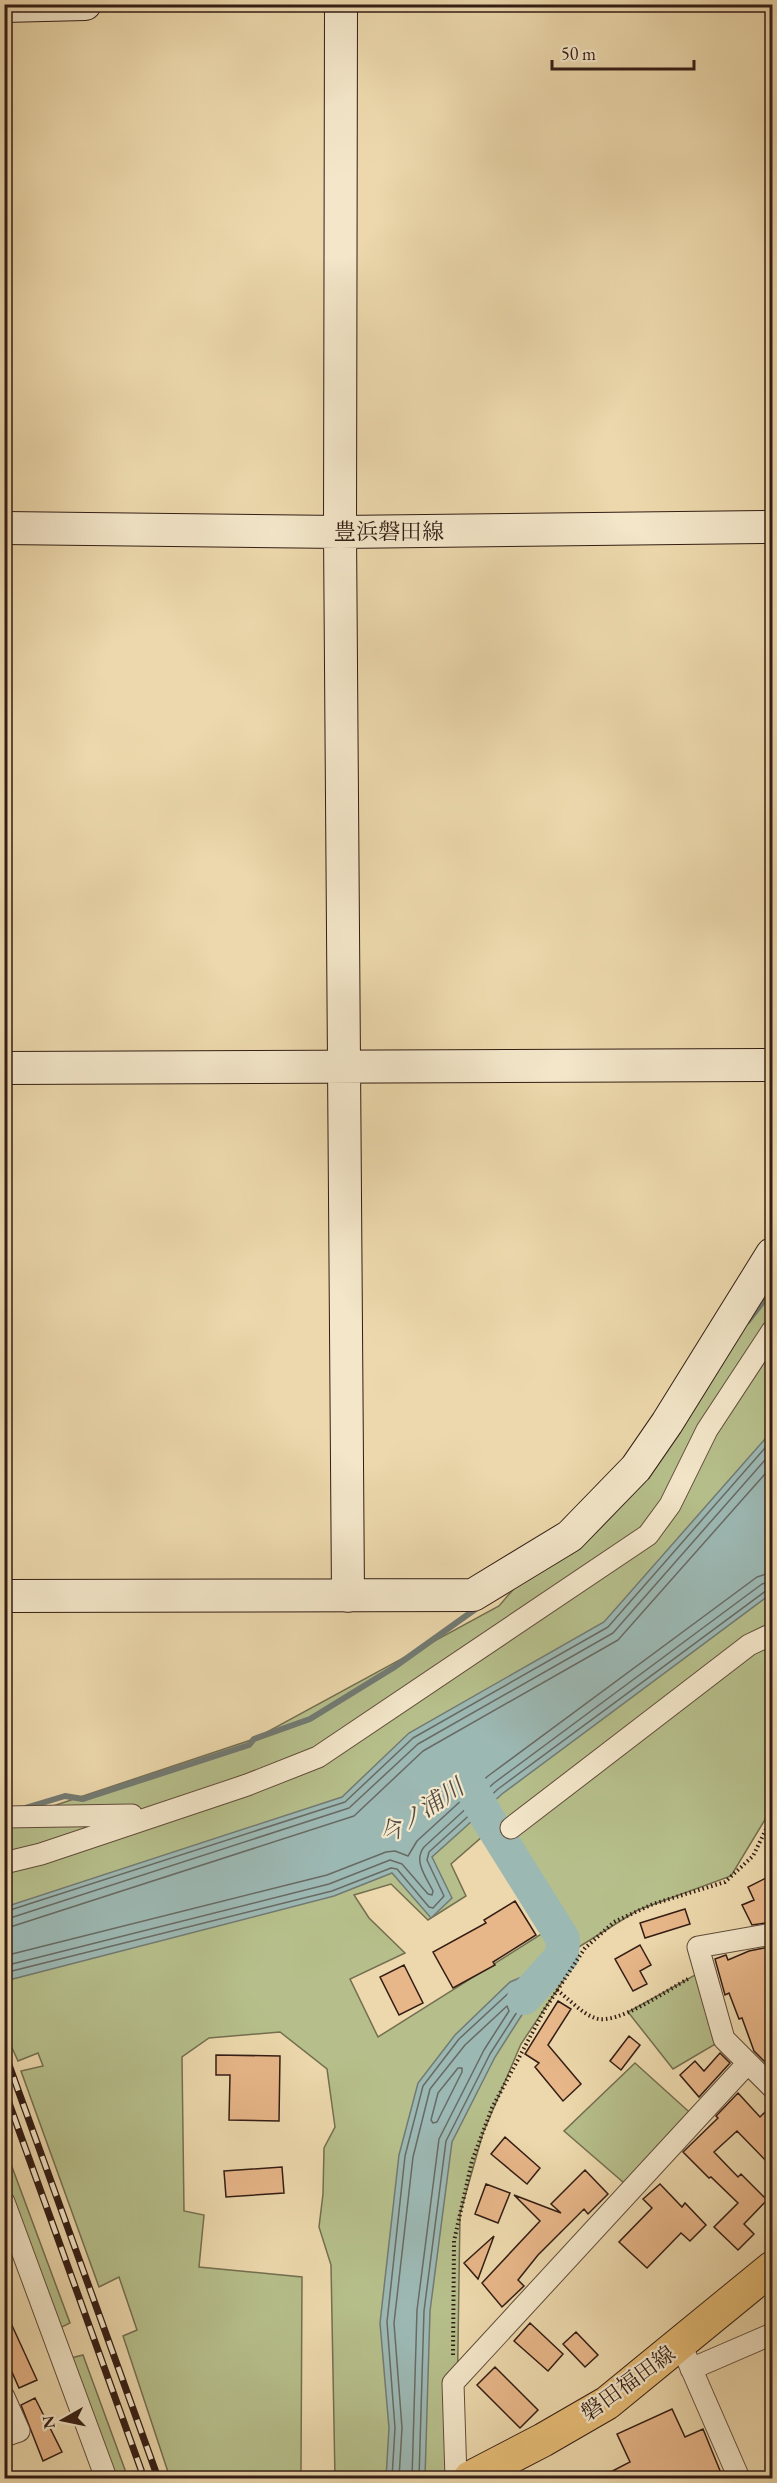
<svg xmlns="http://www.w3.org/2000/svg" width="777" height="2483" viewBox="0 0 777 2483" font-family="'EB Garamond','Noto Serif JP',serif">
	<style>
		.green { fill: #b6bf8b; stroke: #746e50; stroke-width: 1.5; fill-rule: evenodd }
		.water { fill: #9cb8b3; stroke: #727a73; stroke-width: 1.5 }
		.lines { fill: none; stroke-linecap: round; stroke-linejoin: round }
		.shore { stroke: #686a64; stroke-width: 1.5 }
		.stream { stroke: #727a73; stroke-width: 6 }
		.river { stroke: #9cb8b3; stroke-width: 34 }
		.building { fill: #e7b689; stroke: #331d14; stroke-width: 1.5 }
		.street-casing { stroke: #614c3a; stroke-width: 23 }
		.secondary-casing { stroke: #331d14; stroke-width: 34 }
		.primary-casing { stroke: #331d14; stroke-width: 35 }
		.path { stroke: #331d14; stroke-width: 4; stroke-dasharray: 1.5 3; stroke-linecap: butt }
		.street { stroke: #f3e6c9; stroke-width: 21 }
		.secondary { stroke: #f3e6c9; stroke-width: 32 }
		.primary { stroke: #e6bc76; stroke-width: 33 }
		.rail-casing { stroke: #331d14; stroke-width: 7 }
		.rail { stroke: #f3e6c9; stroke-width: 4.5; stroke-dasharray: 14; stroke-linecap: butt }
		.labels { text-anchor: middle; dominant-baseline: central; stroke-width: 4.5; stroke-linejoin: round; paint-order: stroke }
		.street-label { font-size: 22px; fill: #331d14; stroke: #f3e6c9 }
		.water-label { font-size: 24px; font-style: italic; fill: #524c44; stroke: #f3e6c9 }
	</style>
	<rect width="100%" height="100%" fill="#ecd8ac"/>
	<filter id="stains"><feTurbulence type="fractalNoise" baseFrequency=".00333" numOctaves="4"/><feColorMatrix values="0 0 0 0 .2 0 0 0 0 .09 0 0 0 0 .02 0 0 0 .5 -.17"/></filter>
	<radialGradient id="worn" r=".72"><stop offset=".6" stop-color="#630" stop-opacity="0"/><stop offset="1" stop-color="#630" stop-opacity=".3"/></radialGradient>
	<path class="green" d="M772,1249V1808L731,1876L638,1910L574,1950V1958L563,1981L521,2044L483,2133L460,2214L456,2478H335L331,2265L319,2227L323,2194L324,2148L335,2127L327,2069L280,2032L209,2038L182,2057L184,2211L204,2215L199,2267L302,2277L301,2471L285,2478H170L123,2336L137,2330L119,2277L99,2287L21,2071L43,2066L38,2053L18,2061L8,2039L5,2041V1822L254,1739L499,1606L626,1458ZM482,1837L543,1933L378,2037L350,1979L405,1953L369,1918L354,1895L391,1884L428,1920L466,1896L451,1864Z
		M704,1970L724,2039L673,2069L628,2012Z
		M635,2063L697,2119L631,2189L564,2131Z
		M5,2148L70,2323L52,2332L5,2202Z
		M83,2355L128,2478H108L63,2360Z"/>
	<path class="water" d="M772,1431V1593L502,1794L432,1857L452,1898L431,1918L392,1873L334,1896L5,1981V1907L342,1797L409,1733L604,1622Z
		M555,1963L495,2057L452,2142L430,2311L425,2478H386L389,2428L380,2323L399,2155L418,2083L455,2035L510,1982Z"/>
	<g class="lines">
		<path class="shore" d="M4,1912L345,1802L413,1738L608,1627L772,1440
			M4,1920L349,1808L418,1744L613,1633L772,1452
			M4,1929L354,1816L423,1751L618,1640L772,1466
			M4,1956L327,1875L386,1852L395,1851L408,1856L417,1841L488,1776L757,1577L772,1572
			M4,1966L329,1884L390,1860L402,1864L428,1894L432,1895L433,1891C426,1877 413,1861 424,1847L494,1783L762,1584L772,1581
			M4,1973L332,1891L391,1868L397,1869L429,1907L433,1908L444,1896L427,1860L429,1852L498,1789L767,1590L772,1588
			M458,2068H462V2072L437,2122L433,2123L431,2120L438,2093Z
			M392,2478L395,2428L387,2322L405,2156L423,2086L459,2039L514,1988L532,1980L535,1984L490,2054L446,2141L424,2311L419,2478
			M399,2478L402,2428L394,2323L413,2157L430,2089L465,2045L507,2006L509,2011L484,2050L439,2139L417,2310L412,2478"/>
		<path class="stream" d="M748,1321L772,1290
			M25,1808L65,1796L83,1799L249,1745L254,1739L310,1719L393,1668L477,1608"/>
		<path class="river" d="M466,1778L488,1819L563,1939L562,1956L524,1998"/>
	</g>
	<path class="building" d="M772,1875V1922L752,1925L742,1905L754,1900L748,1887Z
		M515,1901L536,1935L493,1962L495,1965L453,1988L433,1952L486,1923L484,1920Z
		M685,1909L690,1924L645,1938L640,1923Z
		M640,1945L651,1965L640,1971L647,1984L633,1991L615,1959Z
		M769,1947L772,1956V2069L754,2051L742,2018L739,2019L729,1993L725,1995L715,1959L726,1955L728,1960L749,1951Z
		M404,1965L423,2003L399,2015L380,1977Z
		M558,2001L571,2009L548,2045L581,2084L563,2101L535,2067L539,2063L525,2054Z
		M629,2036L640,2045L621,2070L610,2061Z
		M720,2053L730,2063L699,2097L680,2075L695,2061L704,2071Z
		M216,2055L280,2056L279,2121L229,2120L230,2075H216Z
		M738,2093L760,2117L765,2112L772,2119V2167L737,2131L714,2152L738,2177L741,2174L767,2200L744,2224L754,2234L738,2250L714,2227L738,2203L711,2177L709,2178L683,2152L718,2118L716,2116Z
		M505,2137L540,2168L527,2184L491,2154Z
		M282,2167L284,2193L226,2197L224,2171Z
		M585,2170L608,2194L588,2214L584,2209L538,2255L518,2280L524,2286L502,2307L482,2283L540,2221L514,2195L561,2213L551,2204Z
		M486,2184L510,2193L498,2223L475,2214Z
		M660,2184L682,2207L685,2203L706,2225L690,2241L681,2233L647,2268L619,2242L652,2208L643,2199Z
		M494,2236L478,2279L464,2263Z
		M4,2308L37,2380L19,2388L4,2354Z
		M530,2323L563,2354L548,2371L514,2341Z
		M576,2332L598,2355L585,2367L563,2344Z
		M495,2367L538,2410L520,2428L477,2385Z
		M35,2398L62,2452L43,2461L21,2405Z
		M672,2409L685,2437L703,2429L723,2478H599L630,2462L617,2434Z"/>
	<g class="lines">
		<defs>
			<path id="street" d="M4,1817L132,1815
				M511,1828L749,1645L772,1634
				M4,1863L41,1854L247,1785L318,1757L648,1535L670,1505L707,1430L772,1331
				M772,1934L698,1947L724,2039L772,2087
				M4,2202L106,2478
				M681,2345L739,2478
				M691,2369L772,2334
				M4,2397L19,2431L4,2436
				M456,2478L453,2383L747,2064"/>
			<path id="secondary" d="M341,4L340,532L348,1596
				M4,6L85,4
				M4,528L340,532L772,527
				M4,1068L772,1065
				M4,1596L473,1595L570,1536L636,1468L667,1423L772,1254"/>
			<path id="primary" d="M470,2478L543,2440L607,2403L772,2268"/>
		</defs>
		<use href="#street" class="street-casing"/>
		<use href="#secondary" class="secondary-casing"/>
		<use href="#primary" class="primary-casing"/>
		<path class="path" d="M557,1990C569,1999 581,2013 595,2018C617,2026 667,1990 688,1979
			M453,2355L454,2241L472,2161L492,2108L545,2009L585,1948L614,1922L653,1904L725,1882L753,1856L772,1817"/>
		<use href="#street" class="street"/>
		<use href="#secondary" class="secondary"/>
		<use href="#primary" class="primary"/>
		<defs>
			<path id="rail" d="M4,2051L158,2478
				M4,2089L144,2478"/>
		</defs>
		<use href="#rail" class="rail-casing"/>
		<use href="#rail" class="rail"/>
	</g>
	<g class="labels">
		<g class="street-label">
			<text x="389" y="531">豊浜磐田線</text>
			<text transform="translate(628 2383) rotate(-36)">磐田福田線</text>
		</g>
		<g class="water-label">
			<text transform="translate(421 1811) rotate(-34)">今ノ浦川</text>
		</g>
	</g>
	<rect width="777" height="2483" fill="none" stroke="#ecd8ac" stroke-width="24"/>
	<rect x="6" y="6" width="765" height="2471" fill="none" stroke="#331d14" stroke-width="3"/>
	<rect x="12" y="12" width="753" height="2459" fill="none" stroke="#331d14" stroke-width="1.5"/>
	<g transform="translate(63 2420) rotate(261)" stroke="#f3e6c9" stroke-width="4.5" paint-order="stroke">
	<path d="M0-4.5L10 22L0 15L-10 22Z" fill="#331d14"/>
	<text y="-9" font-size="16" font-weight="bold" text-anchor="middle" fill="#331d14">N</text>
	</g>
	<path d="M552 60v9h142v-9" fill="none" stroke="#331d14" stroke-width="3"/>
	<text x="561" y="60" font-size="18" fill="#331d14" stroke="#f3e6c9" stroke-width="4.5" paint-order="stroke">50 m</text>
	<rect width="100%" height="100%" filter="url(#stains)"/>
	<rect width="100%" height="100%" fill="url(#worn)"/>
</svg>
